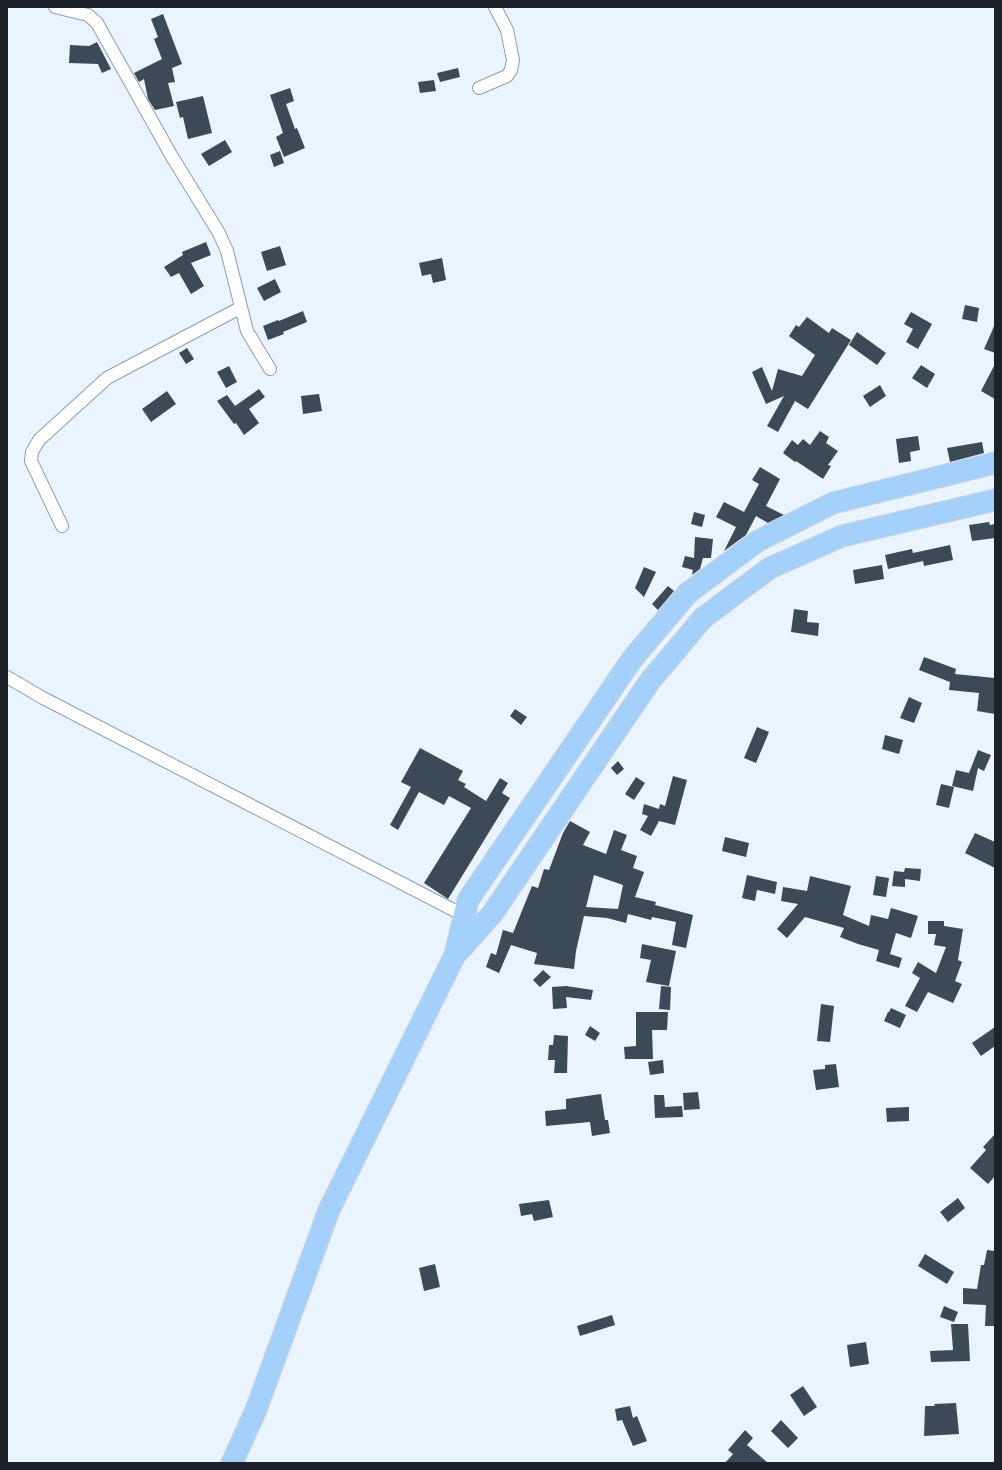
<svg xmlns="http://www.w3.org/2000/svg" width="1002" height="1470" viewBox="0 0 1002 1470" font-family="Figtree,sans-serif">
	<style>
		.building { fill: #3c4a57; fill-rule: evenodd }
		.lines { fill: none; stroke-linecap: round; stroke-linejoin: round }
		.street-casing { stroke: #8e9ead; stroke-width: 14 }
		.highway-casing { stroke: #d2d3d4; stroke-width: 23 }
		.street { stroke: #fff; stroke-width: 12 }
		.highway { stroke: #a4d1fc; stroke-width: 21 }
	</style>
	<rect width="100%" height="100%" fill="#eaf4fe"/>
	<path class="building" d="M163,14L182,64L172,68L175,82L168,83L174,106L155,110L148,99L144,79L139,82L134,73L162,59L154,39L158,37L151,19Z
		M97,42L111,69L102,73L98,64L69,63L70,45L89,46Z
		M458,68L460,77L440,82L437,73Z
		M434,80L436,91L420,93L418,82Z
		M290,88L294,101L286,104L295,129L297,128L305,148L284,157L276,137L283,133L270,95Z
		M203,96L212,133L188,139L183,117L180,118L176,102Z
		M225,140L232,152L209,166L201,154Z
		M280,151L284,163L274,167L270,155Z
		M206,242L211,255L191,263L204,286L191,294L179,273L171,277L164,267L183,255L182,252Z
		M280,246L286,265L267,271L261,252Z
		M442,258L446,280L433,283L431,274L422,276L419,263Z
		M275,279L281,292L264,301L257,288Z
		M965,305L979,308L977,322L962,319Z
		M303,311L307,322L283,332L284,334L268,340L263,326L278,320L279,321Z
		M911,312L932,324L918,349L906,342L913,329L904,324Z
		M807,317L829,333L832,328L851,340L808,409L795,401L778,432L767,426L784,396L766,404L752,372L762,367L772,391L778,369L802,376L815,355L789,336L796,325L799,327Z
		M995,324V353L984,349Z
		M857,332L886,353L877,365L849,345Z
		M187,348L194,359L186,364L179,353Z
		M995,364V399L981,391Z
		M921,365L935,374L927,388L912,378Z
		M229,366L237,382L226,388L217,372Z
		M880,385L886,396L870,407L863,396Z
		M259,389L265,397L249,409L259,423L244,435L236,423L234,424L217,401L227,395L235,406Z
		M167,391L176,404L151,422L142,409Z
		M319,394L322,411L303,414L301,396Z
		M820,431L829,437L826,443L838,451L828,465L831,466L823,479L796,461L795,462L783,453L792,440L798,445L803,439L810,445Z
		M918,436L920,450L910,452L911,461L899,463L896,439Z
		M982,442L984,453L950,462L947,448Z
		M760,467L780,479L766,506L784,515L768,523L756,516L746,535L724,551L736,527L716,517L724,502L744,512L759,484L752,480Z
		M694,512L705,515L702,527L691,524Z
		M989,522L990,525L995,524V538L972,541L969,525Z
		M695,537L713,539L711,558H703L700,569L692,575L693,570L682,567L685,556L694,558Z
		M950,545L953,560L924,566L923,561L888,569L885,555L912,549L913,553Z
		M882,565L884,579L855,584L853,570Z
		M644,567L656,572L644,597L635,588Z
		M668,586L674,591L658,610L652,604Z
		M794,609L808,611L807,622L819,623L818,636L791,632Z
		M924,657L956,669L955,674L995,678V714L977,711L979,693L949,690L950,682L919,670Z
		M909,697L922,703L914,723L900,718Z
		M515,709L527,717L521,725L510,716Z
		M757,727L769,732L756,763L744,758Z
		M885,735L903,740L899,754L882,749Z
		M420,748L463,771L458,780L466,784L464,787L486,801L500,778L508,783L502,793L510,798L448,899L424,883L471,808L449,796L444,805L419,792L398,830L390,825L411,787L401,782Z
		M978,750L991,755L984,771L978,768L973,791L952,786L956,770L969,773Z
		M618,761L624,769L617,775L611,768Z
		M673,776L687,780L675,825L659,821L651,836L640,830L648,816L642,814L644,804L659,809L660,804L665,806Z
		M636,777L645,783L634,800L625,794Z
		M941,784L954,787L949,808L936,805Z
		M570,821L590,832L583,845L606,854L614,830L627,835L621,850L637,856L633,868L644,872L635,897L656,902L655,905L693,915L686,948L672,945L676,922L652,917L651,920L628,914L626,923L607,918L584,916L576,951L574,969L534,964L537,953L511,945L499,973L486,967L491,953L496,955L503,930L513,933L532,886L538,888L544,869L549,870L563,833ZM594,875L623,885L618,909L586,907Z
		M975,833L995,842V868L965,853Z
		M725,837L749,843L746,857L722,851Z
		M905,868L921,869L920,881L905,879V887L892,886L894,871L904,872Z
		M747,875L777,882L775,894L757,890L755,901L742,898Z
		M810,876L851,886L843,915L869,926L871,915L888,919L891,908L918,916L911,938L896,933L890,954L902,958L899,968L876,961L879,950L858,944L840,937L844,928L805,917L787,938L777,929L798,904L781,901L783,887L807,891Z
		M876,876L889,878L886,897L873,895Z
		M928,921H944V926L963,929L958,960L962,962L955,981L962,984L953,1003L928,992L917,1012L905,1006L920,978L912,973L918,962L936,973L946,947L934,945L936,934H928Z
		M642,944L676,951L669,986L646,982L651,960L640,958Z
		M543,970L551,977L540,987L533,980Z
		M566,986L593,990L591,1000L566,997L567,1008L553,1009L552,987Z
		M661,986L671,987L670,1010L659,1009Z
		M821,1004L834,1006L830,1042L817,1041Z
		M891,1008L906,1015L900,1028L884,1021L888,1012H889Z
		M636,1012H668L667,1030H652L653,1059H625L624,1047L636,1046Z
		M590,1026L600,1033L595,1041L585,1035Z
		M995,1027V1046L981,1056L972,1043Z
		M554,1035L568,1036L567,1073H554L555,1060H548L549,1045H553Z
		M663,1060L664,1073L650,1075L648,1062Z
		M836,1064L839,1087L816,1090L813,1070L825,1069V1065Z
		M698,1092L700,1109L684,1110L683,1093Z
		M601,1094L605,1120H608L610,1133L592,1136L590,1122L546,1126L545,1111L566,1109V1099Z
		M654,1095H664L665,1107L682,1106L683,1117L655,1118Z
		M909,1107V1121L887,1122L886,1108Z
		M995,1134V1176L988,1184L970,1168L986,1150L983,1147Z
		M958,1198L965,1208L948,1222L940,1212Z
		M549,1200L553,1217L534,1221L532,1214L521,1216L519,1204Z
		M987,1250L995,1251V1326H985L986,1305L963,1304V1288L977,1289L981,1265H984Z
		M925,1254L954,1272L947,1284L918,1266Z
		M435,1264L440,1287L424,1291L419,1268Z
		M944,1306L958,1312L954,1322L940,1317Z
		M612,1315L615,1325L580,1336L577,1326Z
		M951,1324H968L970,1361L931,1362L930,1351L953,1350Z
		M866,1342L869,1364L850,1367L847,1345Z
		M803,1386L817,1407L804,1416L790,1395Z
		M956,1403L959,1434L924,1436L925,1406H935L934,1404Z
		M630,1406L633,1418L637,1416L647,1441L633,1446L622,1420L617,1421L615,1409Z
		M781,1420L798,1438L788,1448L771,1431Z
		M745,1430L753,1438L747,1445L768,1463H725L733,1454L728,1450Z"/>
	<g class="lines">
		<defs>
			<path id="street" d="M55,7L88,15L97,23L171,155L219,233L227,251L247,331L270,369
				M479,88L507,76L511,70L513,60L507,30L495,7
				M62,526L31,461L32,452L39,440L107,378L240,308
				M7,677L43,698L469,918"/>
			<path id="highway" d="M457,953L492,914L650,681L703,618L770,568L842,536L995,500
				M232,1463L256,1410L329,1210L455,955L468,900L633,658L688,593L758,541L833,503L995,463"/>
		</defs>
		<use href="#street" class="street-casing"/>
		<use href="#highway" class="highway-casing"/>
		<use href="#street" class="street"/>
		<use href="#highway" class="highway"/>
	</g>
	<rect width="1002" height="1470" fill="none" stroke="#1c2228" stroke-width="16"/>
</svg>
